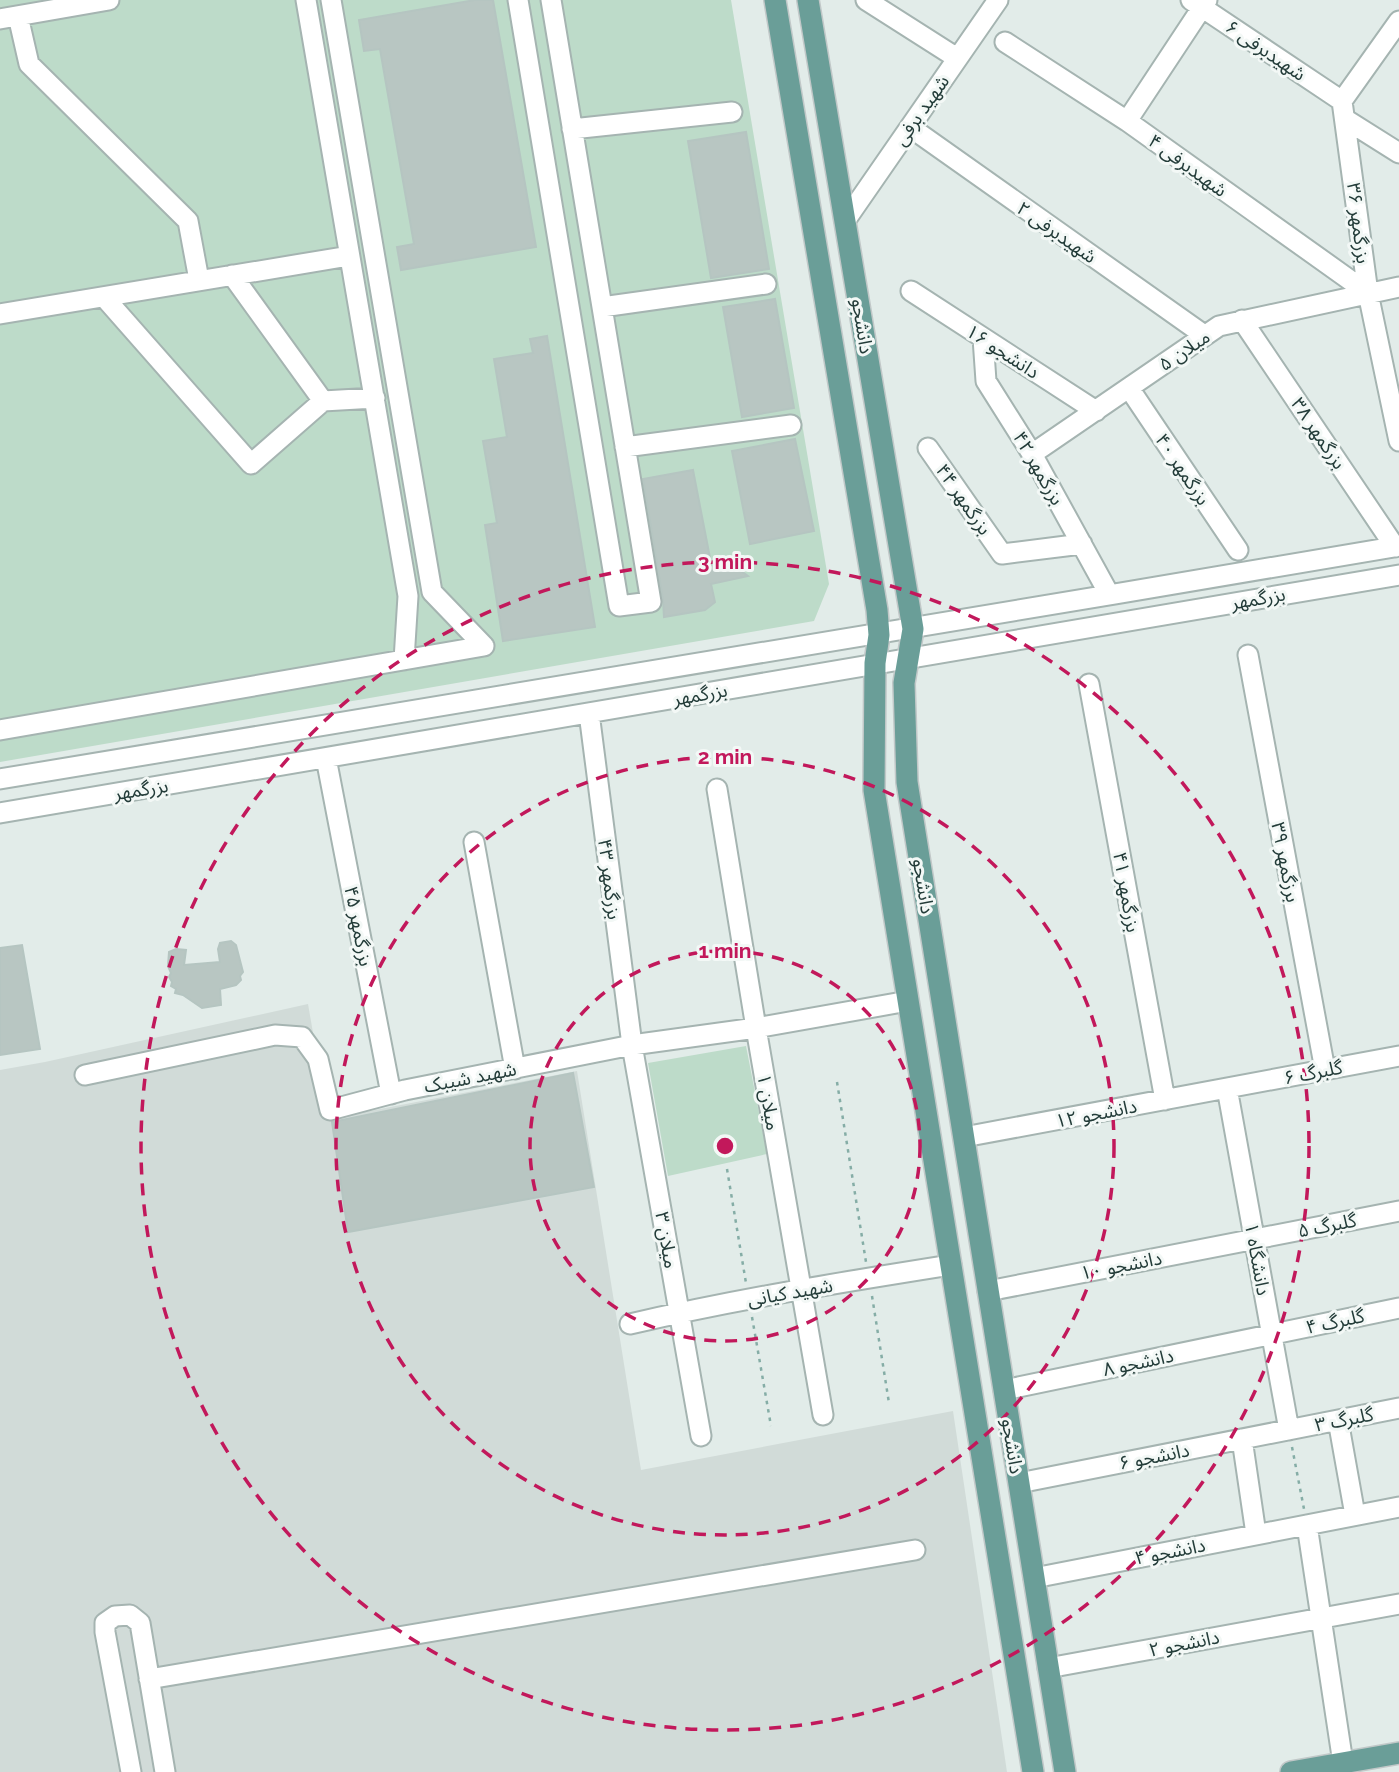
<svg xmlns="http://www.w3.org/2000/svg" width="1399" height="1772" viewBox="0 0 1399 1772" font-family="Raleway,'Noto Sans Arabic',sans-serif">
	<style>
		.built { fill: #d1dbd8 }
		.green { fill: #bddbc9 }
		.building { fill: #b8c6c2; stroke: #b5c5c1; stroke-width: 2 }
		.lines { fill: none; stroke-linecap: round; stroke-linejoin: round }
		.minor-casing { stroke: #a5b4b1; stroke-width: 23 }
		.major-casing { stroke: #c1c8c8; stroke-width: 24 }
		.path { stroke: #85ada6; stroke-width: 2.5; stroke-dasharray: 3.5 5; stroke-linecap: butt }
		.minor { stroke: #fff; stroke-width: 19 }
		.major { stroke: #6a9e98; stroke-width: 21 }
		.ring { fill: none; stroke: #c2185b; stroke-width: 3.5; stroke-dasharray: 12 9 }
		.labels { text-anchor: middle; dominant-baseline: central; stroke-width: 6; stroke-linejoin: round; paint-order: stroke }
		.street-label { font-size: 19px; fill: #233c39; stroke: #f3f8f6 }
		.centre { fill: #c2185b; stroke: #f3f8f6; stroke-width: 3.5 }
		.ring-label { font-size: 21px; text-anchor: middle; font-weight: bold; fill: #c2185b; stroke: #f3f8f6; stroke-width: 6; stroke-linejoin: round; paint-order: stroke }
	</style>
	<rect width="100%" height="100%" fill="#e2ece9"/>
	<path class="built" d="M308,1004L328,1119L577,1071L641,1470L953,1411L1007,1772H0V1070L45,1062Z"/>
	<path class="green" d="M0,0H731L829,584L814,621L0,762Z
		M746,1046L767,1154L668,1176L648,1063Z"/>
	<path class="building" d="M475,0H493L536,247L401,270L397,247L414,244L380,49L364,51L359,20Z
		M746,132L769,269L711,278L688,141Z
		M775,299L794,408L742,417L723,307Z
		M547,336L595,627L503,641L485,525L497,523L483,441L507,437L494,359L533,353L530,339Z
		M795,439L814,531L750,544L732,451Z
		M693,470L711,563L744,557L737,568L748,576L711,584L715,602L705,610L664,617L663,600L643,479Z
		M231,941L236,945L243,972L240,976L241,980L236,985L220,989L221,1005L202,1008L183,995L175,993L176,989L171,986L172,982L169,977L171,973L168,966L169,952L176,949L186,950L184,965L220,962L218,949L220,943Z
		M22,945L40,1049L0,1055V948Z
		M573,1073L594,1187L348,1232L332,1122Z"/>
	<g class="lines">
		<defs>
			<path id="minor" d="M306,0L408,596L404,660
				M331,0L432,592L484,646
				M518,0L619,606L651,602L551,0
				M866,0L957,58
				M1191,0L1342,101
				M18,16L29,64L188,221L199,280
				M0,19L109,0
				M1399,21L1342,101L1368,293L1399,441
				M1005,42L1127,121L1368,293
				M1345,119L1399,153
				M1127,121L1207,0
				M910,127L1204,335
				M572,129L732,112
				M845,221L998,0
				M911,291L1096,411
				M104,297L251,464L323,401L232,275
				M602,307L766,284
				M0,314L349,256
				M1242,320L1395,547
				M983,338L986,381L1032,454L1109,594
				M1129,388L1238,550
				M323,401L375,398
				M625,447L791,425
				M928,448L1002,554L1082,544
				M1032,454L1219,326L1399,287
				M1248,655L1325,1070
				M1089,684L1165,1100
				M589,713L632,1045L701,1436
				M0,730L484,646
				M326,758L391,1094
				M0,779C467,703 933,625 1399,546
				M717,789L756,1028L823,1415
				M0,813C467,735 932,653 1399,575
				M474,842L515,1069
				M85,1075L275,1035L302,1037L318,1059L330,1110L405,1090L632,1045L756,1028L908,1001
				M1227,1088L1289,1430
				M964,1137L1399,1056
				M988,1291L1399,1211
				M630,1324C736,1299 844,1282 951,1265
				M1004,1390L1399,1308
				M1338,1420L1355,1515
				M1242,1439L1256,1534
				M1019,1483L1399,1408
				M1307,1525L1343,1763
				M1034,1578L1399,1507
				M1048,1668L1399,1604
				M149,1679L915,1550
				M131,1772L105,1632V1623L115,1616L130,1615L140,1623L165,1772"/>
			<path id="major" d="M775,0L877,610L879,635L875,663L874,790L1033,1772
				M808,0L913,629L904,683L907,782L1065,1772
				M1291,1772L1399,1753"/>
		</defs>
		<use href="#minor" class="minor-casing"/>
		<use href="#major" class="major-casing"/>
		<path class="path" d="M837,1082L866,1262
			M727,1169L746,1283
			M872,1296L889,1403
			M752,1317L771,1426
			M1292,1447L1304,1509"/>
		<use href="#minor" class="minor"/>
		<use href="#major" class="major"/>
	</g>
	<g class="ring">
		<circle cx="725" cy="1146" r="195"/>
		<circle cx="725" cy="1146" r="389"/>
		<circle cx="725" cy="1146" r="584"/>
	</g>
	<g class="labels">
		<g class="street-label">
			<text transform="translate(1266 50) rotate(34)">شهیدبرفی ۶</text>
			<text transform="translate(921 110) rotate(-55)">شهید برفی</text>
			<text transform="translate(1188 165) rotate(36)">شهیدبرفی ۴</text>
			<text transform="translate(1359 223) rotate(83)">بزرگمهر ۳۶</text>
			<text transform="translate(1057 232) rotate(35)">شهیدبرفی ۲</text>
			<text transform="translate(863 326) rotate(81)">دانشجو</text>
			<text transform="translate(1184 350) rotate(-34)">میلان ۵</text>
			<text transform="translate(1003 351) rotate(33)">دانشجو ۱۶</text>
			<text transform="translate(1319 433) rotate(56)">بزرگمهر ۳۸</text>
			<text transform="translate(1039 468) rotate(60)">بزرگمهر ۴۲</text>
			<text transform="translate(1183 469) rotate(56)">بزرگمهر ۴۰</text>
			<text transform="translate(964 499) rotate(55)">بزرگمهر ۴۴</text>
			<text transform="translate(1258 598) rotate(-10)">بزرگمهر</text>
			<text transform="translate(700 694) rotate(-10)">بزرگمهر</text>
			<text transform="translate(141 789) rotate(-9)">بزرگمهر</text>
			<text transform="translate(1286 862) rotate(79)">برزگمهر ۳۹</text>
			<text transform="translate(610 879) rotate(83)">بزرگمهر ۴۳</text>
			<text transform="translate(924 886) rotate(81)">دانشجو</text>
			<text transform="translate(1127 892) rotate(80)">بزرگمهر ۴۱</text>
			<text transform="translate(359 926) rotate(79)">بزرگمهر ۴۵</text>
			<text transform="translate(1313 1072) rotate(-11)">گلبرگ ۶</text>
			<text transform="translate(470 1077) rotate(-11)">شهید شیبک</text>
			<text transform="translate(769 1102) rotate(80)">میلان ۱</text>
			<text transform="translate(1096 1113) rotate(-11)">دانشجو ۱۲</text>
			<text transform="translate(1327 1225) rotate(-11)">گلبرگ ۵</text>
			<text transform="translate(667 1240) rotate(80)">میلان ۳</text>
			<text transform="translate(1258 1259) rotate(80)">دانشگاه ۱</text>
			<text transform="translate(1121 1265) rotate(-11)">دانشجو ۱۰</text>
			<text transform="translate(790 1292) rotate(-10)">شهید کیانی</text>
			<text transform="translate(1335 1321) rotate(-12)">گلبرگ ۴</text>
			<text transform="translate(1138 1362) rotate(-12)">دانشجو ۸</text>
			<text transform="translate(1344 1419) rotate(-11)">گلبرگ ۳</text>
			<text transform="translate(1013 1446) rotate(81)">دانشجو</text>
			<text transform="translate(1154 1456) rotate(-11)">دانشجو ۶</text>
			<text transform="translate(1170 1551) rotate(-11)">دانشجو ۴</text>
			<text transform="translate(1184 1643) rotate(-11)">دانشجو ۲</text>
		</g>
	</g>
	<circle cx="725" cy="1146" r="10" class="centre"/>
	<g class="ring-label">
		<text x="725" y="569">3 min</text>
		<text x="725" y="764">2 min</text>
		<text x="725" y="958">1 min</text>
	</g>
</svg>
